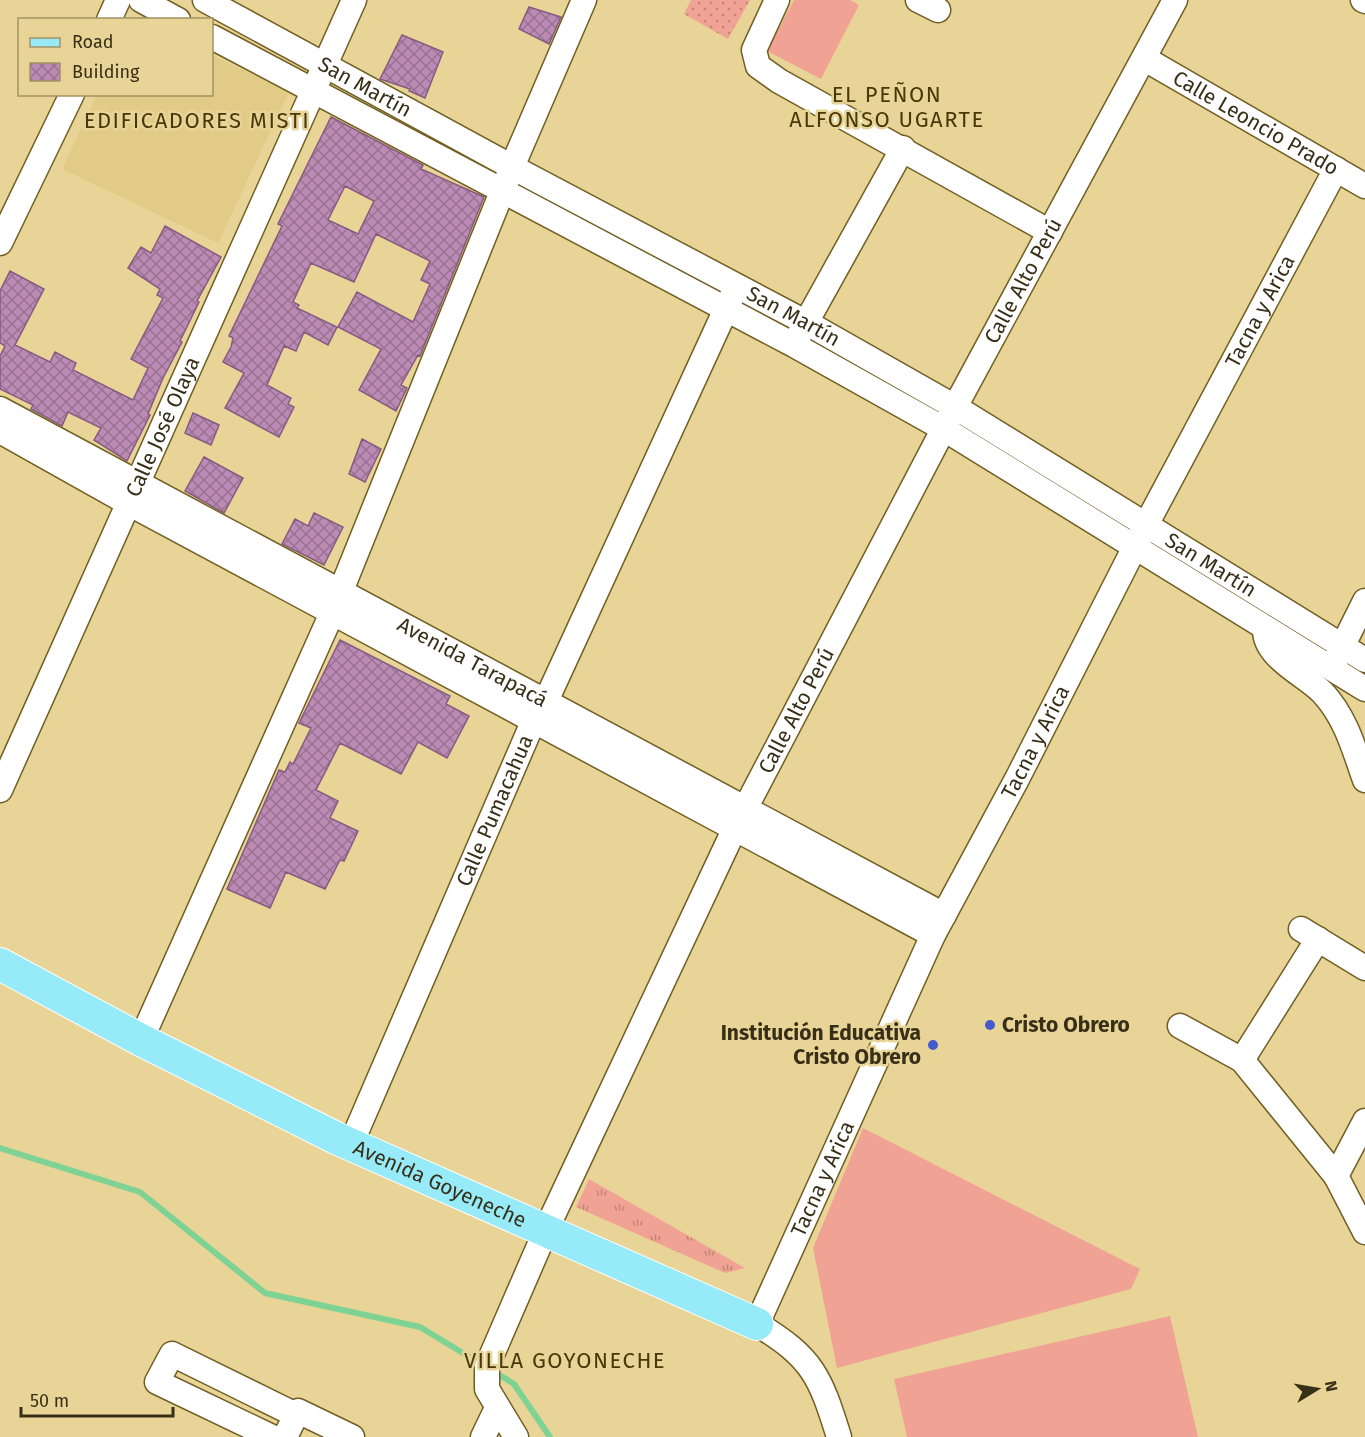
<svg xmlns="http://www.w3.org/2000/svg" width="1365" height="1437" viewBox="0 0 1365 1437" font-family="'Fira Sans',sans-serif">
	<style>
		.built { fill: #e2cb87 }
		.grass { fill: url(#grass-tufts) }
		.park { fill: url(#park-dots) }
		.pitch { fill: #f0a394 }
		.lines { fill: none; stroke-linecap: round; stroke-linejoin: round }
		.stream { stroke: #7ed294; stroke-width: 6 }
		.building { fill: url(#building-cross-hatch); stroke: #865a81; stroke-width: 1.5; fill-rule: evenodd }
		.minor-casing { stroke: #715e23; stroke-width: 27 }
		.major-casing { stroke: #fff; stroke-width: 34 }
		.minor { stroke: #fff; stroke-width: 24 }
		.major { stroke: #97ebf8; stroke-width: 32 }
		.poi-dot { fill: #455ace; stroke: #e9d497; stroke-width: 2 }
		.labels { text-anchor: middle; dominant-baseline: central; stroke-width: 5; stroke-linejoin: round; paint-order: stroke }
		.street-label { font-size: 21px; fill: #372f17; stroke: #e9d497 }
		.poi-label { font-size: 21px; font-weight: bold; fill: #372f17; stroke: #e9d497; text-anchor: start }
		.neighbourhood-label { font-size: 22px; letter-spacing: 1.5px; fill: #48390a; stroke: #e9d497 }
	</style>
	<defs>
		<pattern id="grass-tufts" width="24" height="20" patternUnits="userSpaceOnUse" patternTransform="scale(1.5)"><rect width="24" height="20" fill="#f0a394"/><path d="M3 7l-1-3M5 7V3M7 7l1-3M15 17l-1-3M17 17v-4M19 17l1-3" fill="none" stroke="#c38578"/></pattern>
		<pattern id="park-dots" width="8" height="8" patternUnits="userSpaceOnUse" patternTransform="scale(1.5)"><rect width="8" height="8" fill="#f0a394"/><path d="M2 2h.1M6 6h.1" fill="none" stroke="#c38578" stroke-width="1.8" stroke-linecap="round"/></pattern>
		<pattern id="building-cross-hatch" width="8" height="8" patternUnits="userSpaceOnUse" patternTransform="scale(1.5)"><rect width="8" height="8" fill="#bb8bb5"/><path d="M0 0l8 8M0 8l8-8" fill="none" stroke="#997292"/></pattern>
	</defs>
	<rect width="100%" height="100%" fill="#e9d497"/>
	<path class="built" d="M212,55L289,92L218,243L62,169L97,95L212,94Z"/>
	<path class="grass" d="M589,1179L745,1268L725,1273L576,1207Z"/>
	<path class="park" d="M691,0H750L728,39L684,14Z"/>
	<path class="pitch" d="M794,0H850L859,5L821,79L767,51Z
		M863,1128L1140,1269L1131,1289L837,1368L813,1248Z
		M1170,1316L1198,1437H907L894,1379Z"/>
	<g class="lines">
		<path class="stream" d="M0,1148L140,1192L265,1293L420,1327L481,1364
			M493,1371L514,1384L550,1437"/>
	</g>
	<path class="building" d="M529,7L561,17L549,44L519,29Z
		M402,35L443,52L425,98L409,91L410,89L380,79Z
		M331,117L423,165L421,169L484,197L420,356L418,355L401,385L407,388L396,411L359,390L381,349L338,327L357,292L413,322L430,284L421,280L430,261L376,234L354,282L311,263L293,302L299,305L297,308L337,327L328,345L304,332L296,351L284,346L267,385L291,398L288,404L294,407L279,437L225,408L244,373L223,362L231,347L233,338L229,336L282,226L278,224ZM345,186L374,201L358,234L328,220Z
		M165,226L221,257L197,301L199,302L180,341L182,342L163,378L148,414L150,415L127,461L94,440L101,428L68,412L62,426L31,409L33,405L0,389V356L5,346L0,343V291L10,271L44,289L15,345L50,362L55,352L76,363L73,370L133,400L148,368L131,359L163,298L157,295L160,289L128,268L141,247L151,253Z
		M193,413L219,425L211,445L185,433Z
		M362,439L381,449L365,482L349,474Z
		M204,457L243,478L224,513L185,491Z
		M314,513L343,527L324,565L282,544L295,519L308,526Z
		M340,640L450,696L446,704L469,716L447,758L418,742L401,774L340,743L316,790L338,801L330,818L358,831L344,861L340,860L325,889L286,872L270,908L227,889L279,770L285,772L290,762L293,764L311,728L299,723Z"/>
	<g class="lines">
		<defs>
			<g id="minor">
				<path d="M141,0L178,20"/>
				<path id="s1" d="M205,0L512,167L807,323L955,407L1365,660"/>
				<path d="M777,0L754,50L758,66L779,81L1050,232"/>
				<path d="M918,0L938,10"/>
				<path d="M1363,0L1365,1"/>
				<path d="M109,20L118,0"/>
				<path d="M212,37L794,345L944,429L1365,689"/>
				<path id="s2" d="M1145,59L1365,186"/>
				<path d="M0,243L72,94"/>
				<path d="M798,337L903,148"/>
				<path id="s3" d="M0,409L944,915"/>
				<path d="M0,431L130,504L933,935"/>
				<path d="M1265,630C1265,658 1306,675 1323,693C1346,718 1354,749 1365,780"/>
				<path d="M1335,661L1365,601"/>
				<path id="s4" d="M0,790L354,0"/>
				<path d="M1301,929L1365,968"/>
				<path d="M1180,1026L1242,1060L1336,1176L1365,1232"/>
				<path d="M141,1040L332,613L512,167L584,0"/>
				<path d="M1242,1060L1318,939"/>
				<path id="s5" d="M351,1144L533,722L546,701L732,296"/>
				<path d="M1336,1176L1365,1121"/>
				<path d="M272,1437L157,1382L172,1354L296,1415"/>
				<path d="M285,1437L298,1411L352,1437"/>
				<path d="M483,1437L497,1408"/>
				<path id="s6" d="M516,1437L487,1389V1366L546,1230L734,830L955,407L1175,0"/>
				<path id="s7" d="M839,1437C820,1376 813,1358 757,1324L933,935L1017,779L1146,525L1336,169"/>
			</g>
			<g id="major">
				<path id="s8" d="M0,964L141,1040L336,1138L757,1324"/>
			</g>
		</defs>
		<use href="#minor" class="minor-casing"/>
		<use href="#major" class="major-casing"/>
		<use href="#minor" class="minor"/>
		<use href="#major" class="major"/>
	</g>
	<g class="poi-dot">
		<circle cx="990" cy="1025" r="6"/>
		<circle cx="933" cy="1045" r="6"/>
	</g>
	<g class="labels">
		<g class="street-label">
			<text stroke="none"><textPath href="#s1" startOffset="182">San Martín</textPath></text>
			<text stroke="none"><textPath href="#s2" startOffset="128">Calle Leoncio Prado</textPath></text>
			<text stroke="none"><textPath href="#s6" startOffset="1290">Calle Alto Perú</textPath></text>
			<text stroke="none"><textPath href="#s7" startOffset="1276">Tacna y Arica</textPath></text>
			<text stroke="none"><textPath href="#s1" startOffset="668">San Martín</textPath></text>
			<text stroke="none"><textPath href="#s4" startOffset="398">Calle José Olaya</textPath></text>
			<text stroke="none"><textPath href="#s1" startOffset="1154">San Martín</textPath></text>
			<text stroke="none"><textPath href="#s3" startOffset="536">Avenida Tarapacá</textPath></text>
			<text stroke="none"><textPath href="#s6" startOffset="804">Calle Alto Perú</textPath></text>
			<text stroke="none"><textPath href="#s7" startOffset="790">Tacna y Arica</textPath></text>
			<text stroke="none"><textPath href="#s5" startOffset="363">Calle Pumacahua</textPath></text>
			<text stroke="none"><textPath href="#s7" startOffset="304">Tacna y Arica</textPath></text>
			<text stroke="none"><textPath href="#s8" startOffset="492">Avenida Goyeneche</textPath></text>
		</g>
		<g class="poi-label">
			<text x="1002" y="1025">Cristo Obrero</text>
			<text x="921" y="1033" text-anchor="end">Institución Educativa<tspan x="921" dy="24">Cristo Obrero</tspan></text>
		</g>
		<g class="neighbourhood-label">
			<text x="887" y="94">EL PEÑON<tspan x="887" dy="25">ALFONSO UGARTE</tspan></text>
			<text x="197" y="120">EDIFICADORES MISTI</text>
			<text x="565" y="1360">VILLA GOYONECHE</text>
		</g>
	</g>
	<rect x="18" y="18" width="195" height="78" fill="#e9d497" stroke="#a29264" stroke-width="1.5"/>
	<rect x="30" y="38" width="30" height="9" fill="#97ebf8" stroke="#a29264" stroke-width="1.5"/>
	<text x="72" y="48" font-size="18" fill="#372f17">Road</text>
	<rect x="30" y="63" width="30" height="18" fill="url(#building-cross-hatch)" stroke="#a29264" stroke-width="1.5"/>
	<text x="72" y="78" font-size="18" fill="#372f17">Building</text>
	<g transform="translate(1317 1389) rotate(79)" stroke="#e9d497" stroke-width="4.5" paint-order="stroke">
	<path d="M0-4.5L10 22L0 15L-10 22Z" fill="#372f17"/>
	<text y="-9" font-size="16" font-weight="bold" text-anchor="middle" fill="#372f17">N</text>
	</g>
	<path d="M21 1407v9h152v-9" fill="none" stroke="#372f17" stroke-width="3"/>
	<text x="30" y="1407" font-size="18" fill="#372f17" stroke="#e9d497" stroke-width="4.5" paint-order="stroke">50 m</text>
</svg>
